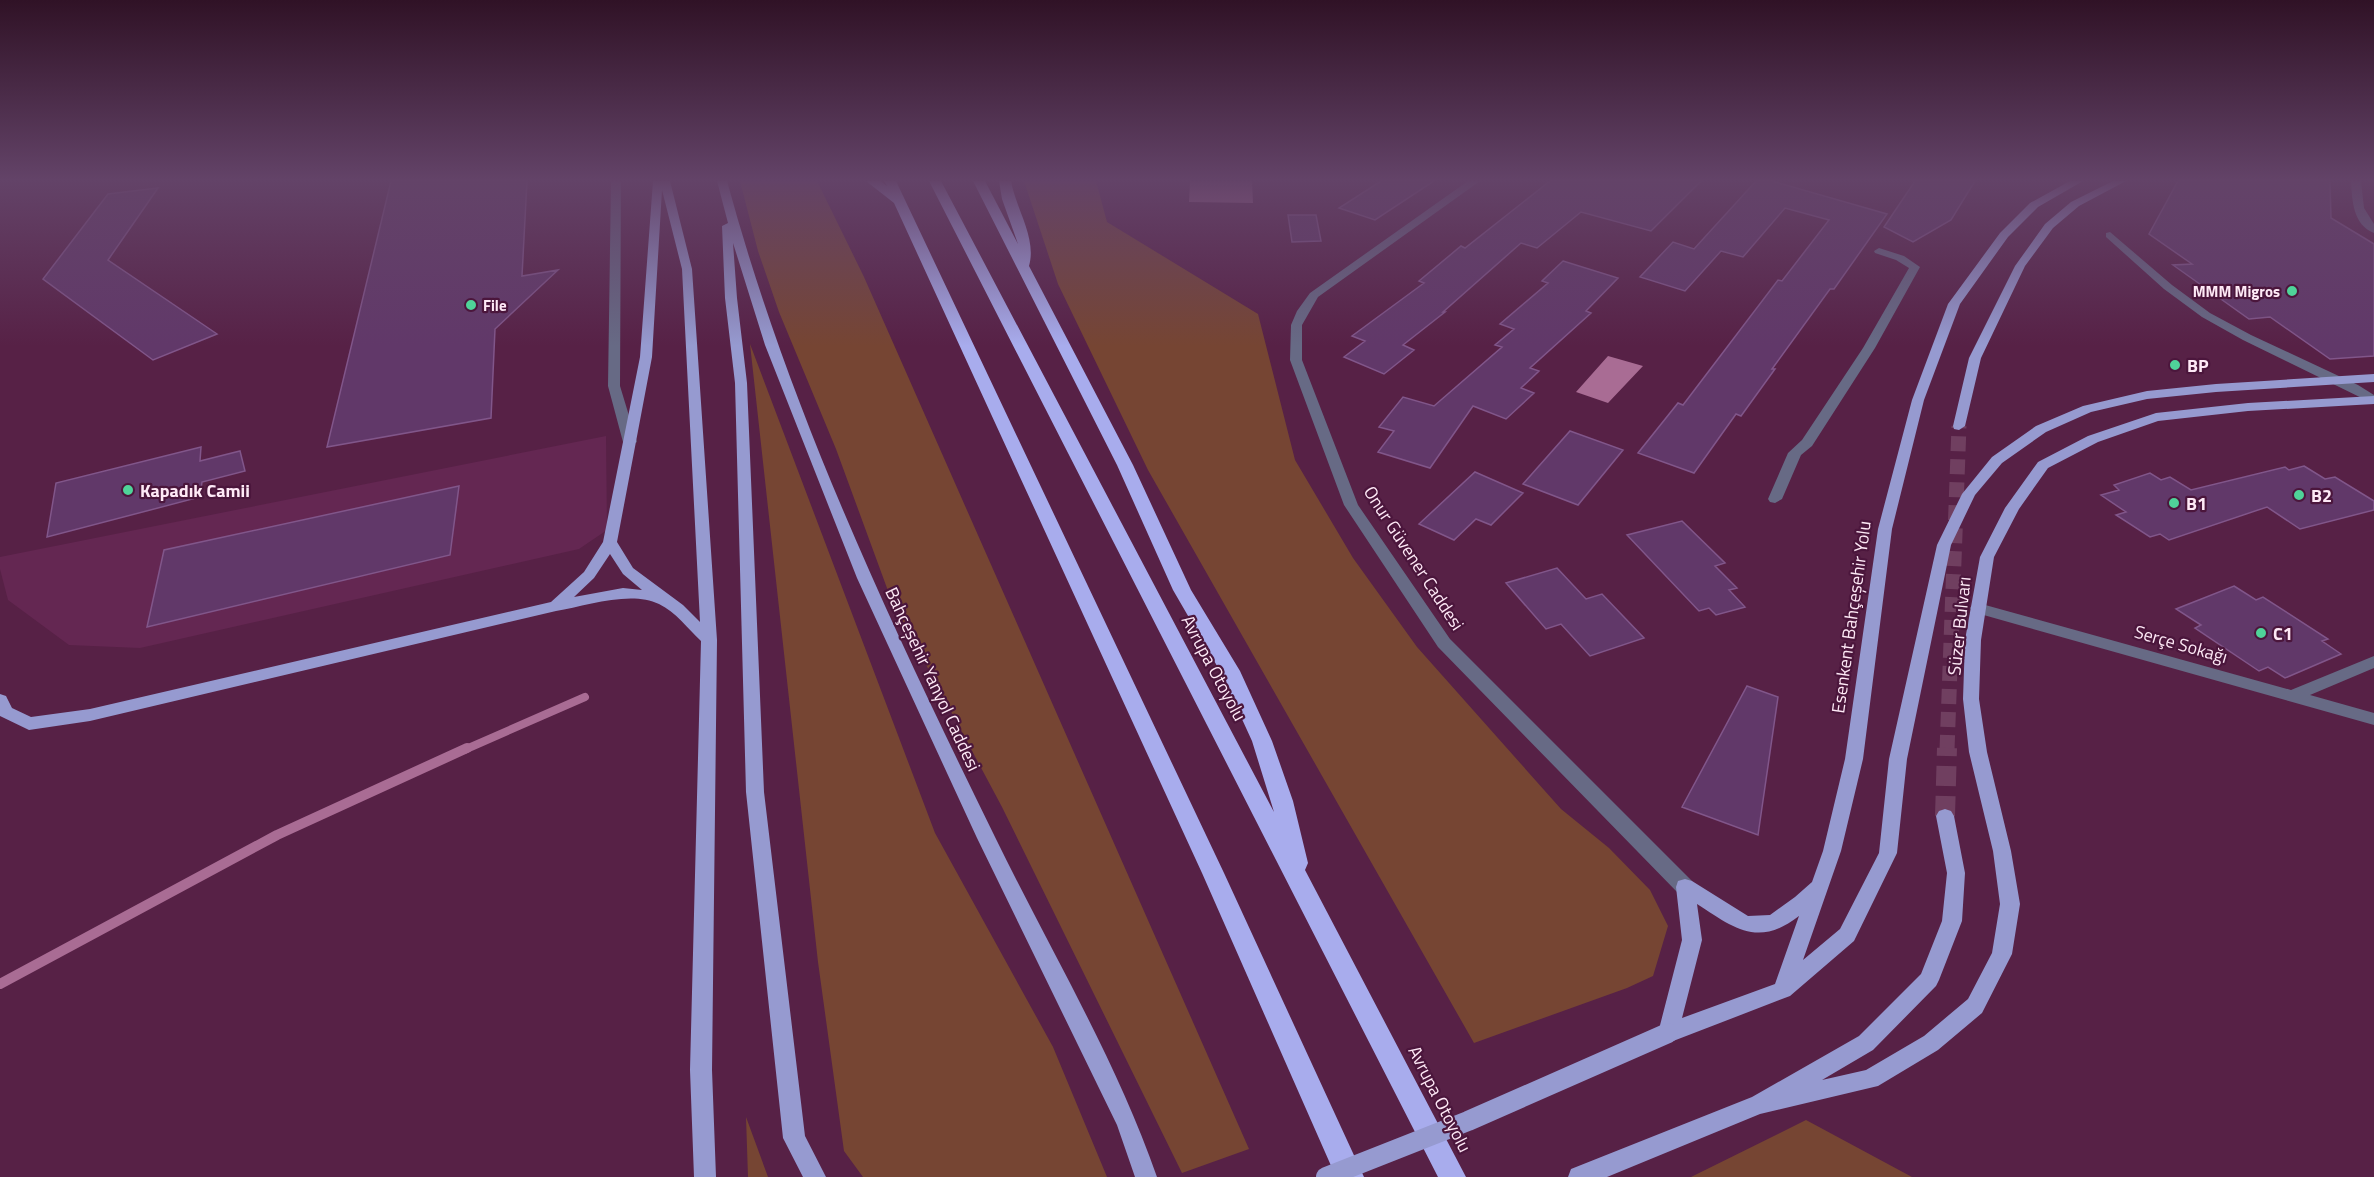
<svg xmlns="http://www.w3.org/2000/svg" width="2374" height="1177" viewBox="0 0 2374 1177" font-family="'Titillium Web',sans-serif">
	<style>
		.built { fill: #642752 }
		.green { fill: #764533 }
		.water { fill: #a96c94 }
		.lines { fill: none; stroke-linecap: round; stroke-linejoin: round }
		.stream-far1 { stroke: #a96c94; stroke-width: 8 }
		.stream { stroke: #a96c94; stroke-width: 10 }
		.building { fill: #613869; stroke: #81568a; stroke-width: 1.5 }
		.major-tunnel-far1 { stroke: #703f60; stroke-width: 15; stroke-dasharray: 15 8; stroke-linecap: butt }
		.major-tunnel { stroke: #703f60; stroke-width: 20; stroke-dasharray: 20 10; stroke-linecap: butt }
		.minor { fill: #676a85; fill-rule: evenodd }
		.major { fill: #969ad0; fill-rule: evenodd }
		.highway { fill: #a8aced; fill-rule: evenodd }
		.major-bridge { stroke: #969ad0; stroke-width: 20 }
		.poi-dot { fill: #4fd399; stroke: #4b163c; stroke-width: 2 }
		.labels { text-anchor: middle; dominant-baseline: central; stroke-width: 4.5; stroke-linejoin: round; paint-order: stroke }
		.far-poi-label { font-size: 15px; font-weight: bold; fill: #fee9f6; stroke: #4b163c; text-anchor: end }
		.poi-label { font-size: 18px; font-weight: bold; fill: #fee9f6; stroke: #4b163c; text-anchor: start }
		.street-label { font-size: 18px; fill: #fee9f6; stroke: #4b163c }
	</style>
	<rect width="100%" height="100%" fill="#572146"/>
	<path class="built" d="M606,436L607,530L579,549L140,648L69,645L8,600L0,569V557Z"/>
	<path class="green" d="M740,181H817L864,277L1249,1149L1182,1173L1002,807L891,599L836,449L779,312L758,251Z
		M1024,181H1096L1107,222L1258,314L1295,460L1353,558L1417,647L1561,809L1609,848L1650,890L1668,926L1653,976L1627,988L1474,1043L1148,470L1058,284Z
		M750,344L935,833L1053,1047L1107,1177H863L844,1151L818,962Z
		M746,1117L768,1177H748Z
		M1806,1120L1912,1177H1691Z"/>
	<path class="water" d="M1190,181H1252L1253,203L1189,202Z
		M1608,356L1643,366L1608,403L1576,392Z"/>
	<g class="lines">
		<path class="stream-far1" d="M464,750L585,697"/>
		<path class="stream" d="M0,984L277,835L467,748"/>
	</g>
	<path class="building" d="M391,181H527L522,276L558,270L495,329L491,418L327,447Z
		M1381,181H1434L1375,220L1339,208Z
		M1550,181H1701L1651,231L1581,212L1537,248L1521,243L1443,312H1445L1403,345L1414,350L1384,374L1344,357L1365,341L1352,336L1424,283L1419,281L1461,246L1465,248Z
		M1756,181H1772L1887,214L1834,289H1830L1772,369H1775L1741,416L1736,414L1694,473L1638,453L1678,403L1683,405L1778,280L1782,281L1829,220L1785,208L1743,257L1721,251L1685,291L1640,277L1673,242L1694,249Z
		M1915,181H1975L1951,220L1913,242L1884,227Z
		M2178,181H2330L2331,218L2374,244V356L2330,359L2270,317L2249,319L2173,265L2192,264L2149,234Z
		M158,188L108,260L217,334L153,360L43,279L108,194Z
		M1288,215H1316L1321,241L1292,242Z
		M1563,261L1618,278L1586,311L1591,313L1530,368L1539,371L1521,388L1534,393L1506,419L1473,406L1430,468L1378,452L1394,431L1379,427L1403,397L1434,406L1502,347L1495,345L1514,329L1500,324L1548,283L1542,281Z
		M1570,431L1623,450L1578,505L1523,484Z
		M201,447L200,461L240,451L245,471L202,482L200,497L47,537L56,483Z
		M2304,466L2325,479L2335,477L2374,501V510L2300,529L2267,507L2169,540L2160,534L2150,537L2116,515L2126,512L2101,495L2119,490L2114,485L2150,473L2161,480L2170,477L2191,490L2285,467L2289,470Z
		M1475,472L1523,493L1491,525L1476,519L1454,540L1419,524Z
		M459,486L450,555L147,627L164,550Z
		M1682,521L1725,563L1715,566L1737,588L1729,590L1745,607L1716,615L1709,608L1699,611L1627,535Z
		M1557,568L1586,599L1602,594L1644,638L1590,656L1561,624L1546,629L1506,583Z
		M2234,586L2256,600L2263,597L2328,639L2322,641L2341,654L2285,678L2268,667L2259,671L2195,628L2201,625L2176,609Z
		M1747,686L1778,697L1758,835L1682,807Z"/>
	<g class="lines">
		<path class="major-tunnel-far1" d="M1947,750L1959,426"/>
		<path class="major-tunnel" d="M1945,816L1947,748"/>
		<path class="minor" d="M611,181H621L620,386L637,442L630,446L623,442L608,386Z
			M1468,181H1480L1318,297L1302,325V360L1358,505L1450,639L1692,881L1694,887L1692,893L1685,895L1678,893L1438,647L1344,505L1290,360L1291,325L1297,311L1310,293Z
			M2351,181H2361L2364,208L2374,224V233C2353,225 2352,200 2351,181Z
			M2110,232L2172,285L2210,313L2251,335L2358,385L2374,395V404L2243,340L2202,317L2164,289L2106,237V233Z
			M1879,248L1904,256L1920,267L1875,348L1812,446L1801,455L1782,499L1775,503L1770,502L1768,499L1788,453L1802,440L1863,348L1909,268L1896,260L1875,253L1874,251Z
			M1978,603L2291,690L2374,656V668L2310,695L2374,713V725L1973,612L1970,608L1973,604Z"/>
		<path class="major" d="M653,181H670L692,269L717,640L712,1070L716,1177H694L690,1070L701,641C688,629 676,612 659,604C631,590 585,606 556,611L90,721L29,730L0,716V694L6,696L12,708L31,717L90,709L551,602L584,572L603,542L640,357ZM662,190L682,269L700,622L683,605L633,568L617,542L652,357ZM610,554L623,574L642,590L623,588L574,597L594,578Z
			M717,181H727C789,410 891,625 995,837C1050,950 1116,1059 1157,1177H1135L1117,1125L977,838L857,578L765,345L733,243L737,298L747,383L764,792L805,1136L826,1177H803L783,1138L746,792L735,383L725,298L722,226L728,223Z
			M2070,181H2083L2038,207L2008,237L1960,304L1924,400L1892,529L1863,759L1841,851L1803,960L1840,929L1879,853L1889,759L1937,545L1962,494L1992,457L2036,426L2083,406L2147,391L2216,384L2374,374V382L2216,392L2147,399L2091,412L2046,432L2002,463L1975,495L1951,545L1907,759L1897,853L1854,941L1790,996L1668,1043L1661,1040L1658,1033L1682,940L1676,887L1678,881L1685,879L1692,881L1748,916L1770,915L1795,897L1812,882L1823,851L1845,759L1878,529L1912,400L1948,304L2000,233L2030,203ZM1697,904C1734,928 1758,948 1799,916L1775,984L1682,1018L1702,940Z
			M2113,181H2126L2079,206L2053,228L2025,266L1981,358L1965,426L1959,430L1954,429L1953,426L1969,358L2015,266L2045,224L2071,202Z
			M2374,396V404L2248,411L2158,421L2098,442L2048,468L2019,509L1994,557L1981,640L1979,699L1987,752L2011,851L2020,904L2012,954L1982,1013L1938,1050L1878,1086L1760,1114L1607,1177H1568L1571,1169L1752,1097L1859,1036L1921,974L1942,921L1947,873L1936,816L1939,811L1945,809L1951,811L1954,816L1965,873L1962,921L1939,980L1936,986L1873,1050L1822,1080L1866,1070L1924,1036L1968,999L1992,953L2000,904L1993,851L1969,752L1963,699L1965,640L1980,557L2005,508L2038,462L2088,436L2156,413L2248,403Z"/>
		<path class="highway" d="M866,181H880L887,186L884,181H896L1224,873L1364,1177H1336L1202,873L894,203Z
			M929,181H941L1274,812L1252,741L1220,671L1173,590L1117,465L973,181H985L1018,244L1002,199L999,181H1011C1016,209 1037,238 1029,266L1133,465L1191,590L1240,671L1272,741L1293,801L1308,863L1305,870L1466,1177H1438Z"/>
		<path class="major-bridge" d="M1326,1177L1468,1121L1668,1033"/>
	</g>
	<linearGradient id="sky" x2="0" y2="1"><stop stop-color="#301226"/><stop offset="0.52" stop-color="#634368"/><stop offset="1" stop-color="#634368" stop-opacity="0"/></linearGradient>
	<rect width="2374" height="346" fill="url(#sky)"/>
	<g class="poi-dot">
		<circle cx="2292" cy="291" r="6"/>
		<circle cx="471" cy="305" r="6"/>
		<circle cx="2175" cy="365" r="6"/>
		<circle cx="128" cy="490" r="6"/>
		<circle cx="2299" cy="495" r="6"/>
		<circle cx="2174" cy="503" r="6"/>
		<circle cx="2261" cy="633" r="6"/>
	</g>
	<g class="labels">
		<g class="far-poi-label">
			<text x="2280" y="291">MMM Migros</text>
			<text x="483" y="305" text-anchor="start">File</text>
		</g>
		<g class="poi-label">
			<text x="2187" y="365">BP</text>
			<text x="140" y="490">Kapadık Camii</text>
			<text x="2311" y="495">B2</text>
			<text x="2186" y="503">B1</text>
			<text x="2273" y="633">C1</text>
		</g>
		<g class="street-label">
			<text transform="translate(1414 558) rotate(57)">Onur Güvener Caddesi</text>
			<text transform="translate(1851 617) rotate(-82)">Esenkent Bahçeşehir Yolu</text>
			<text transform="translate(1959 626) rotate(-84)">Süzer Bulvarı</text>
			<text transform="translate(2181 644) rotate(16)">Serçe Sokağı</text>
			<text transform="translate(1214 668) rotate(62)">Avrupa Otoyolu</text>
			<text transform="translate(933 679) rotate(65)">Bahçeşehir Yanyol Caddesi</text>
			<text transform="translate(1440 1099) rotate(63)">Avrupa Otoyolu</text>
		</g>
	</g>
</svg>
